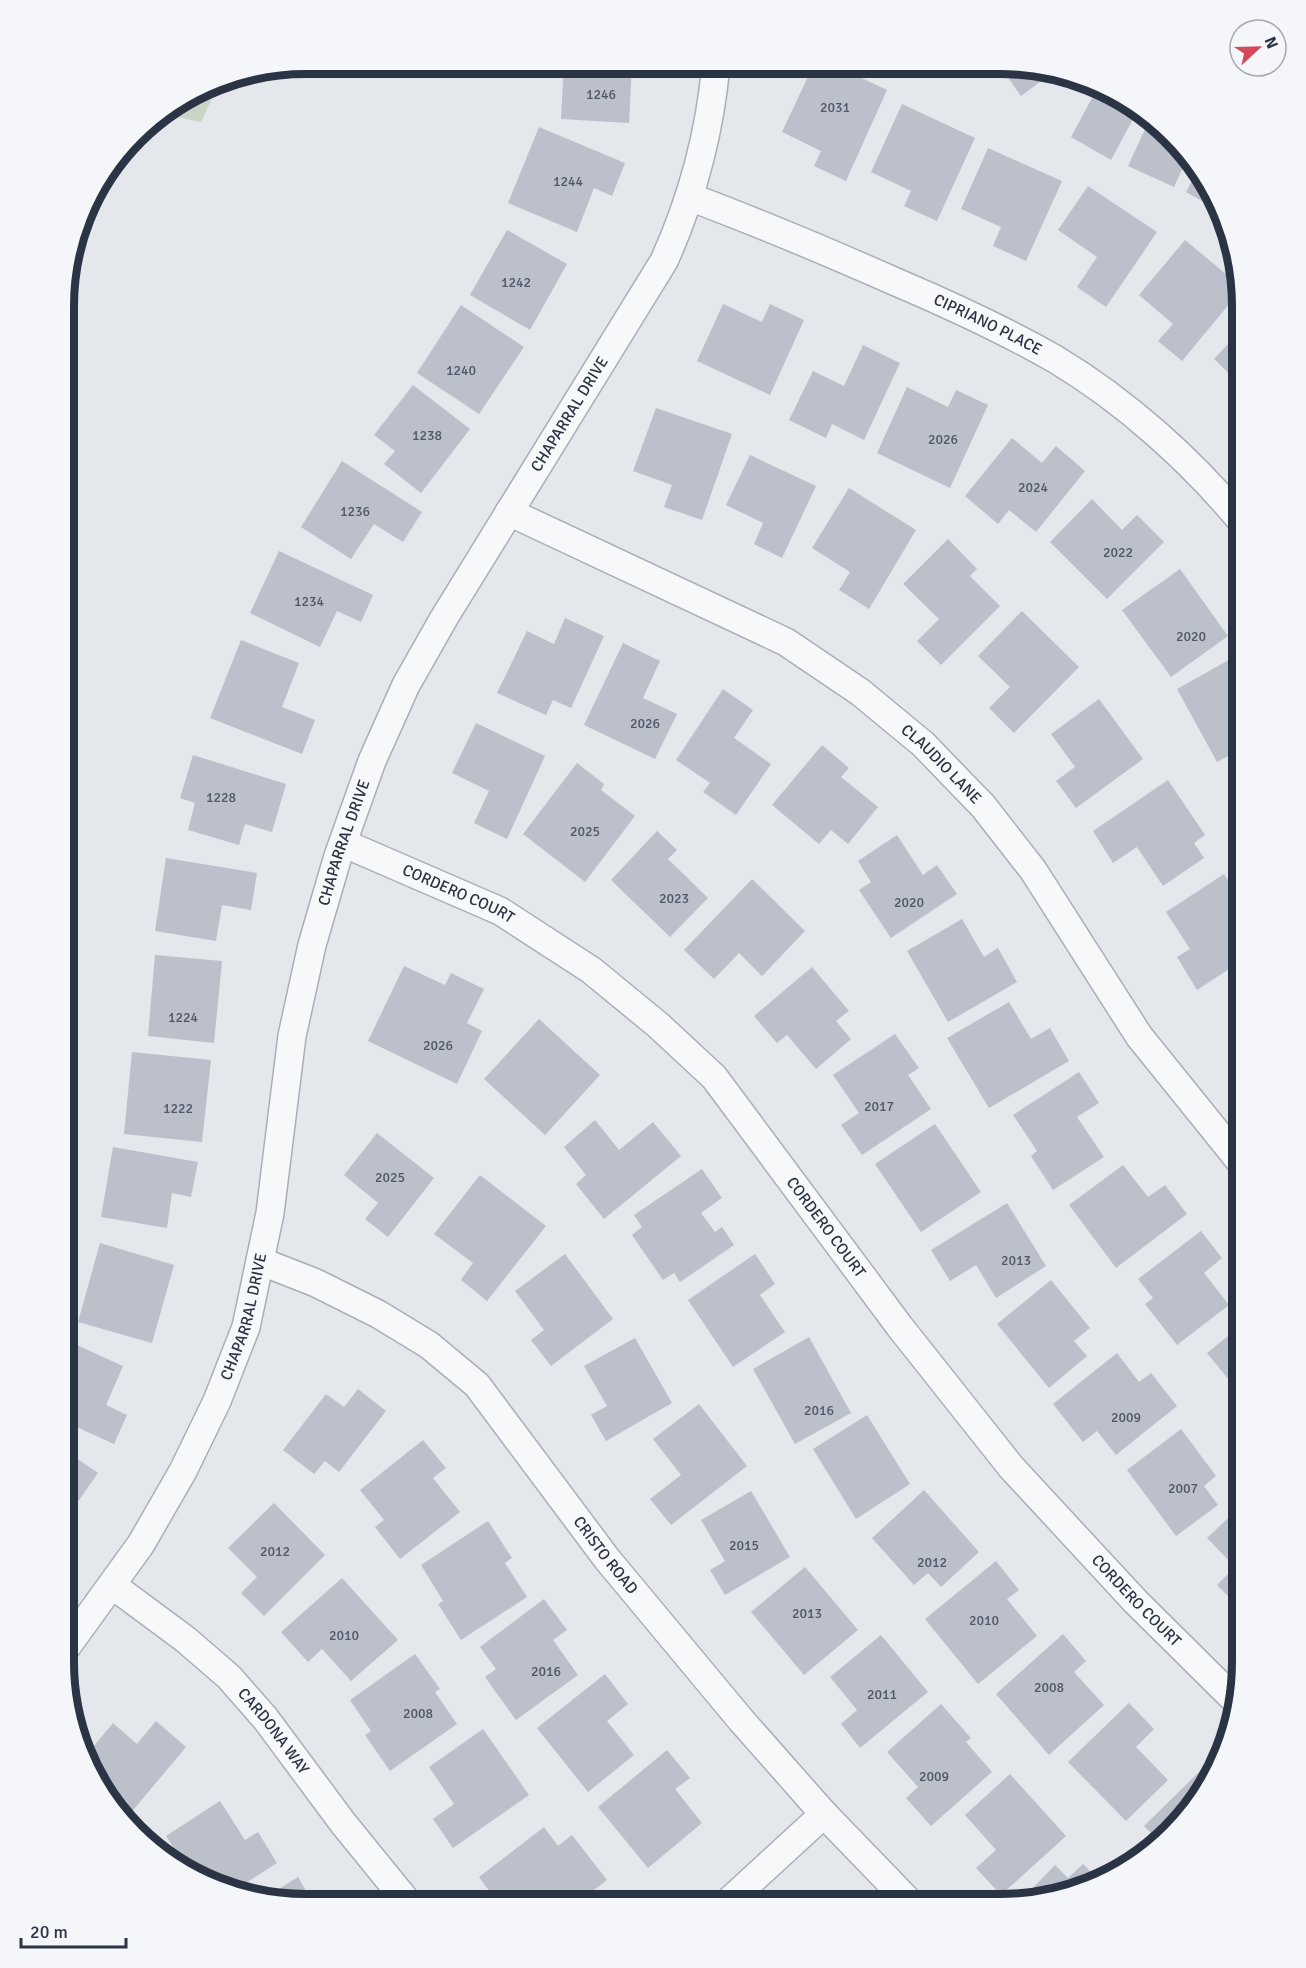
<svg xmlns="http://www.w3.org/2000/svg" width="1306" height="1968" viewBox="0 0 1306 1968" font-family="Signika,sans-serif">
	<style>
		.green { fill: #c9d6c5 }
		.building { fill: #bbc0ca }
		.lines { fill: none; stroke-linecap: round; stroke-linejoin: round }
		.minor-casing { stroke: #a9aeb7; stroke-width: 30 }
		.minor { stroke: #f7f8fa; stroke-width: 27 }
		.labels { text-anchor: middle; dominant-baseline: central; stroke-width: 6; stroke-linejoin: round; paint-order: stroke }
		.number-label { font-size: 14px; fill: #4f5766 }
		.street-label { font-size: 16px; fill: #2b3445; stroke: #f4f6f9 }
		.rim { fill: none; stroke: #2b3445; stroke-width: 8 }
	</style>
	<rect width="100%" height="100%" fill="#e4e7ec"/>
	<path class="green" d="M221,79L201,122L161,114Z"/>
	<path class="building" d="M564,64H632L629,123L561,119Z
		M814,64L834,65L887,90L846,181L814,166L821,151L782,132Z
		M999,65H1033L1055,71L1021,96Z
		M1099,85L1139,108L1111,160L1071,137Z
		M902,104L975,138L937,221L904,206L911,191L871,172Z
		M1151,116L1189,154L1174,187L1128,166Z
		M539,127L625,163L612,196L594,188L577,232L508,203Z
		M988,148L1062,181L1026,261L993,246L1001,227L961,209Z
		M1199,168L1224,212L1225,214L1186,192Z
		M1088,186L1157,232L1106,307L1077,287L1097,257L1058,230Z
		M507,230L567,264L530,330L470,295Z
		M1185,240L1239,285L1240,291L1182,361L1158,341L1173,324L1139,295Z
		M723,304L762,322L770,304L804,320L770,395L697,361Z
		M461,305L524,347L479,414L417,373Z
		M1243,328V387L1214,359Z
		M863,345L900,363L864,440L832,424L826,438L789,420L813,371L844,386Z
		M413,385L470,429L421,493L384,464L395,451L374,435Z
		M907,387L948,407L956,390L988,405L950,488L877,453Z
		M1243,394V415L1233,405Z
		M656,408L732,434L702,520L664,507L672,485L633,471Z
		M1012,438L1042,463L1056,446L1085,471L1036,532L1009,510L998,524L965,496Z
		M750,455L816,486L782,558L754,544L763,523L726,505Z
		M342,461L422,512L403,542L374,524L351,559L301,527Z
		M849,488L916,530L869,609L839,590L850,572L812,548Z
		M1092,499L1122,530L1137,515L1164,542L1107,599L1050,542Z
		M948,539L977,569L970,576L1000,606L941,665L917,641L939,619L903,584Z
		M279,551L373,595L361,622L337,611L320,647L250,613Z
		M1180,569L1228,636L1171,677L1122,610Z
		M1022,611L1079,667L1014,733L989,708L1010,687L978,656Z
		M565,618L604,636L571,708L553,700L546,715L497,693L527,631L554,644Z
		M241,640L299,663L282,707L315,720L302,754L210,718Z
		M623,643L660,661L643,698L677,714L655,759L584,725Z
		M1243,652V695L1236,699L1243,711V748L1217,762L1177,689Z
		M723,689L753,710L734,738L771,764L736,815L703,792L710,783L676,760Z
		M1099,699L1143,759L1076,808L1056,781L1075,767L1051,734Z
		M476,723L545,756L507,839L474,823L489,791L452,773Z
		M822,745L849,768L841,777L878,807L848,844L831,830L819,844L772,805Z
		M193,755L286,784L272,832L245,824L239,845L188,830L195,803L180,798Z
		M577,763L604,784L601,790L635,816L585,882L523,834Z
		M1243,770V810L1228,777Z
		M1168,780L1205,835L1194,843L1204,858L1163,886L1137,847L1113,863L1093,831Z
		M657,831L677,850L668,859L708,898L670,937L611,880Z
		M897,835L923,875L937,865L957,894L891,938L859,890L871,882L858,861Z
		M166,858L257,873L251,910L222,905L216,941L155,931Z
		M1224,874L1243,904V960L1197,990L1177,957L1190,949L1166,912Z
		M752,879L805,931L762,976L739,953L714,979L684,950Z
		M962,919L984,957L998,948L1017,982L948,1022L907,951Z
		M155,955L222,961L214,1043L148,1036Z
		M404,966L445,985L451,973L484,989L467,1023L482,1031L457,1084L368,1041Z
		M812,967L849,1011L836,1021L851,1039L816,1069L787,1035L777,1043L754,1016Z
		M1009,1002L1031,1039L1050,1028L1069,1061L989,1108L947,1038Z
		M539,1019L600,1075L545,1135L484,1079Z
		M1243,1023V1050L1231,1031Z
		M895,1034L919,1068L908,1075L931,1109L862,1155L841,1125L859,1113L833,1075Z
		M132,1052L211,1060L202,1142L124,1134Z
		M1079,1072L1099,1103L1077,1117L1104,1157L1053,1190L1031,1156L1037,1151L1013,1115Z
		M595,1120L619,1150L653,1122L681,1156L604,1219L576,1184L586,1175L564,1147Z
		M935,1124L981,1192L921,1232L875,1164Z
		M377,1133L434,1178L388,1237L365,1219L378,1203L344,1175Z
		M113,1147L198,1162L191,1197L172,1193L167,1228L101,1217Z
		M1123,1165L1148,1197L1165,1185L1187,1214L1116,1268L1069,1205Z
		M702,1169L722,1198L701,1213L715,1232L722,1227L734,1245L680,1282L674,1273L663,1280L632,1235L642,1227L634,1215Z
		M480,1175L546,1226L487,1301L461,1280L473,1263L434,1234Z
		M1007,1203L1046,1266L996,1298L976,1265L950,1281L931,1250Z
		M1201,1231L1222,1258L1204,1273L1229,1305L1177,1345L1145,1304L1153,1298L1138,1279Z
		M100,1243L174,1265L152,1343L78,1322Z
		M565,1254L613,1319L551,1366L531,1340L544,1330L515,1291Z
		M755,1254L775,1284L760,1295L785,1332L733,1367L688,1300Z
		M1051,1280L1090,1328L1074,1341L1087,1356L1049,1388L997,1324Z
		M1243,1324V1397L1207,1353Z
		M809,1337L851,1413L795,1444L753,1369Z
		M635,1338L672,1403L606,1441L591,1415L607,1406L584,1366Z
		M68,1341L123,1366L106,1405L127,1415L114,1444L63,1421V1352Z
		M1117,1353L1139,1382L1151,1373L1177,1406L1116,1455L1097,1431L1083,1442L1053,1404Z
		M358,1389L386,1411L339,1472L325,1461L314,1474L283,1450L326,1394L344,1407Z
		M699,1404L747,1466L671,1525L650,1499L681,1475L653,1439Z
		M867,1415L910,1484L856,1519L813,1449Z
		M1181,1429L1216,1476L1204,1486L1218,1505L1176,1536L1127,1470Z
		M423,1440L446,1468L433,1478L460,1512L400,1559L375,1527L384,1520L360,1490Z
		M63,1449L98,1473L77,1503L63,1494Z
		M924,1490L979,1552L941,1587L928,1573L914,1585L872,1538Z
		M751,1491L790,1557L725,1595L710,1570L725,1561L701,1520Z
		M274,1503L325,1555L264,1616L241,1593L257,1577L228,1548Z
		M1243,1504L1242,1608L1241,1609L1217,1585L1235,1567L1207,1538Z
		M488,1521L512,1558L505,1563L527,1597L461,1640L438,1604L443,1601L421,1565Z
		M996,1561L1019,1590L1007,1599L1037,1636L978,1684L925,1619Z
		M805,1567L858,1630L804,1675L751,1612Z
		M342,1578L398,1640L351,1681L322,1649L308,1662L281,1632Z
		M544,1599L567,1630L553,1640L578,1675L516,1720L485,1677L496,1669L480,1647Z
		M1063,1634L1086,1661L1074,1672L1104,1705L1049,1755L996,1694Z
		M881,1635L928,1692L860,1748L841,1724L857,1710L830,1677Z
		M415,1654L440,1689L435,1692L457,1724L390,1771L365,1735L371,1731L350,1700Z
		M605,1674L628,1704L607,1721L634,1755L588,1792L537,1728Z
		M1129,1703L1154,1729L1136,1747L1168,1780L1126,1821L1068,1762Z
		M941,1704L971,1738L966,1742L992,1772L931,1826L906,1798L918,1787L887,1752Z
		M156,1721L186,1747L124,1821L113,1810L83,1759L113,1723L137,1744Z
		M483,1729L529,1795L453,1848L433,1819L454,1804L429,1767Z
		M667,1750L690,1778L675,1789L702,1823L648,1868L598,1807Z
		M1201,1770L1210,1779L1193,1810L1161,1843L1144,1826Z
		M1010,1774L1066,1836L1001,1895L976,1868L996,1850L965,1815Z
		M220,1801L245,1840L258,1832L277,1863L232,1892L213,1887L190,1874L166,1836Z
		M544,1827L558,1846L572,1835L607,1880L576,1904H527L519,1894L506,1904H499L479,1877Z
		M1083,1864L1101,1882L1094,1886L1020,1901L1055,1865L1068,1878Z
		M298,1877L313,1903H274L261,1900Z"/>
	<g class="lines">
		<defs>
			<g id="minor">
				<path id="s1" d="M690,197C759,223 828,252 896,282C950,305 1004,330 1055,359C1125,401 1191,460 1243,523"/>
				<path id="s2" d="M509,512L786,642L860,692L923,744L983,806L1033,870L1139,1036L1243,1165"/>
				<path id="s3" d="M343,843L500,911L591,970L658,1025L714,1077L900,1327L1011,1467L1136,1602L1238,1703"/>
				<path id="s4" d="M260,1261L316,1283L378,1314L429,1345L477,1385L607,1559L741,1720L824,1814L912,1905"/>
				<path id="s5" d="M112,1585L185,1639L229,1677L265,1718L343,1823L408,1903"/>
				<path id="s6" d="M63,1652L141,1544L183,1471L217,1401L246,1327L270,1213L292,1036L312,945L338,856L372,761L406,685L444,618L664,261C692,199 710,132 716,64"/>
				<path d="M726,1904L824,1814"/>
			</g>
		</defs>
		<use href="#minor" class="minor-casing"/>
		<use href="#minor" class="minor"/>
	</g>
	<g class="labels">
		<g class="number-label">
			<text x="601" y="94">1246</text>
			<text x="835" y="107">2031</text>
			<text x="568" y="181">1244</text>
			<text x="516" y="282">1242</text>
			<text x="461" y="370">1240</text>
			<text x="427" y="435">1238</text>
			<text x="943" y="439">2026</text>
			<text x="1033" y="487">2024</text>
			<text x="355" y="511">1236</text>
			<text x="1118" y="552">2022</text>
			<text x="309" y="601">1234</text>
			<text x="1191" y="636">2020</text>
			<text x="645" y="723">2026</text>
			<text x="221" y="797">1228</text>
			<text x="585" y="831">2025</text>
			<text x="674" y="898">2023</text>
			<text x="909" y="902">2020</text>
			<text x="183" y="1017">1224</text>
			<text x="438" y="1045">2026</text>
			<text x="879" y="1106">2017</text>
			<text x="178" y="1108">1222</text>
			<text x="390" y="1177">2025</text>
			<text x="1016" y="1260">2013</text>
			<text x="819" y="1410">2016</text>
			<text x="1126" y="1417">2009</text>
			<text x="1183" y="1488">2007</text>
			<text x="744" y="1545">2015</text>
			<text x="275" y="1551">2012</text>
			<text x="932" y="1562">2012</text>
			<text x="807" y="1613">2013</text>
			<text x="984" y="1620">2010</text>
			<text x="344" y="1635">2010</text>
			<text x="546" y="1671">2016</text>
			<text x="1049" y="1687">2008</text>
			<text x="882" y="1694">2011</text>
			<text x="418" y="1713">2008</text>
			<text x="934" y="1776">2009</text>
		</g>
		<g class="street-label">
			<text stroke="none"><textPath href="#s1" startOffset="324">CIPRIANO PLACE</textPath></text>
			<text stroke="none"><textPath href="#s6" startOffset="1356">CHAPARRAL DRIVE</textPath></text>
			<text stroke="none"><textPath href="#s2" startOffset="504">CLAUDIO LANE</textPath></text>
			<text stroke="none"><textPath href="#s6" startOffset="870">CHAPARRAL DRIVE</textPath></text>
			<text stroke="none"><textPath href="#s3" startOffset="126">CORDERO COURT</textPath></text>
			<text stroke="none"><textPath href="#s3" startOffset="630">CORDERO COURT</textPath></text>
			<text stroke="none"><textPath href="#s6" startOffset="384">CHAPARRAL DRIVE</textPath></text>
			<text stroke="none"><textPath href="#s4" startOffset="465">CRISTO ROAD</textPath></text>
			<text stroke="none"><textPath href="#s3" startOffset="1116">CORDERO COURT</textPath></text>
			<text stroke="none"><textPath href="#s5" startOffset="219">CARDONA WAY</textPath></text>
		</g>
	</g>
	<path d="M0 0H1306V1968H0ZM306 74H1000A232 232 0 0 1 1232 306V1662A232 232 0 0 1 1000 1894H306A232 232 0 0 1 74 1662V306A232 232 0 0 1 306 74Z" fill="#f4f6f9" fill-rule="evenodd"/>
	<path class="rim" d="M306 74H1000A232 232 0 0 1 1232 306V1662A232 232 0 0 1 1000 1894H306A232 232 0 0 1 74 1662V306A232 232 0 0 1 306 74Z"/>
	<g transform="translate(1258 48) rotate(68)"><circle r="28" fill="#f4f6f9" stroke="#a4a8b1" stroke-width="1.5"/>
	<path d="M0-4.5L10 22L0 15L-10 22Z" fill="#d1495b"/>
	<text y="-9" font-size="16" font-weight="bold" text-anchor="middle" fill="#2b3445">N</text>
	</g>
	<path d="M21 1938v9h105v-9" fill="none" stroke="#2b3445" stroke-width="3"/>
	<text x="30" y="1938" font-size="18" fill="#2b3445" stroke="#f4f6f9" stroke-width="4.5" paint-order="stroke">20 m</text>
</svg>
